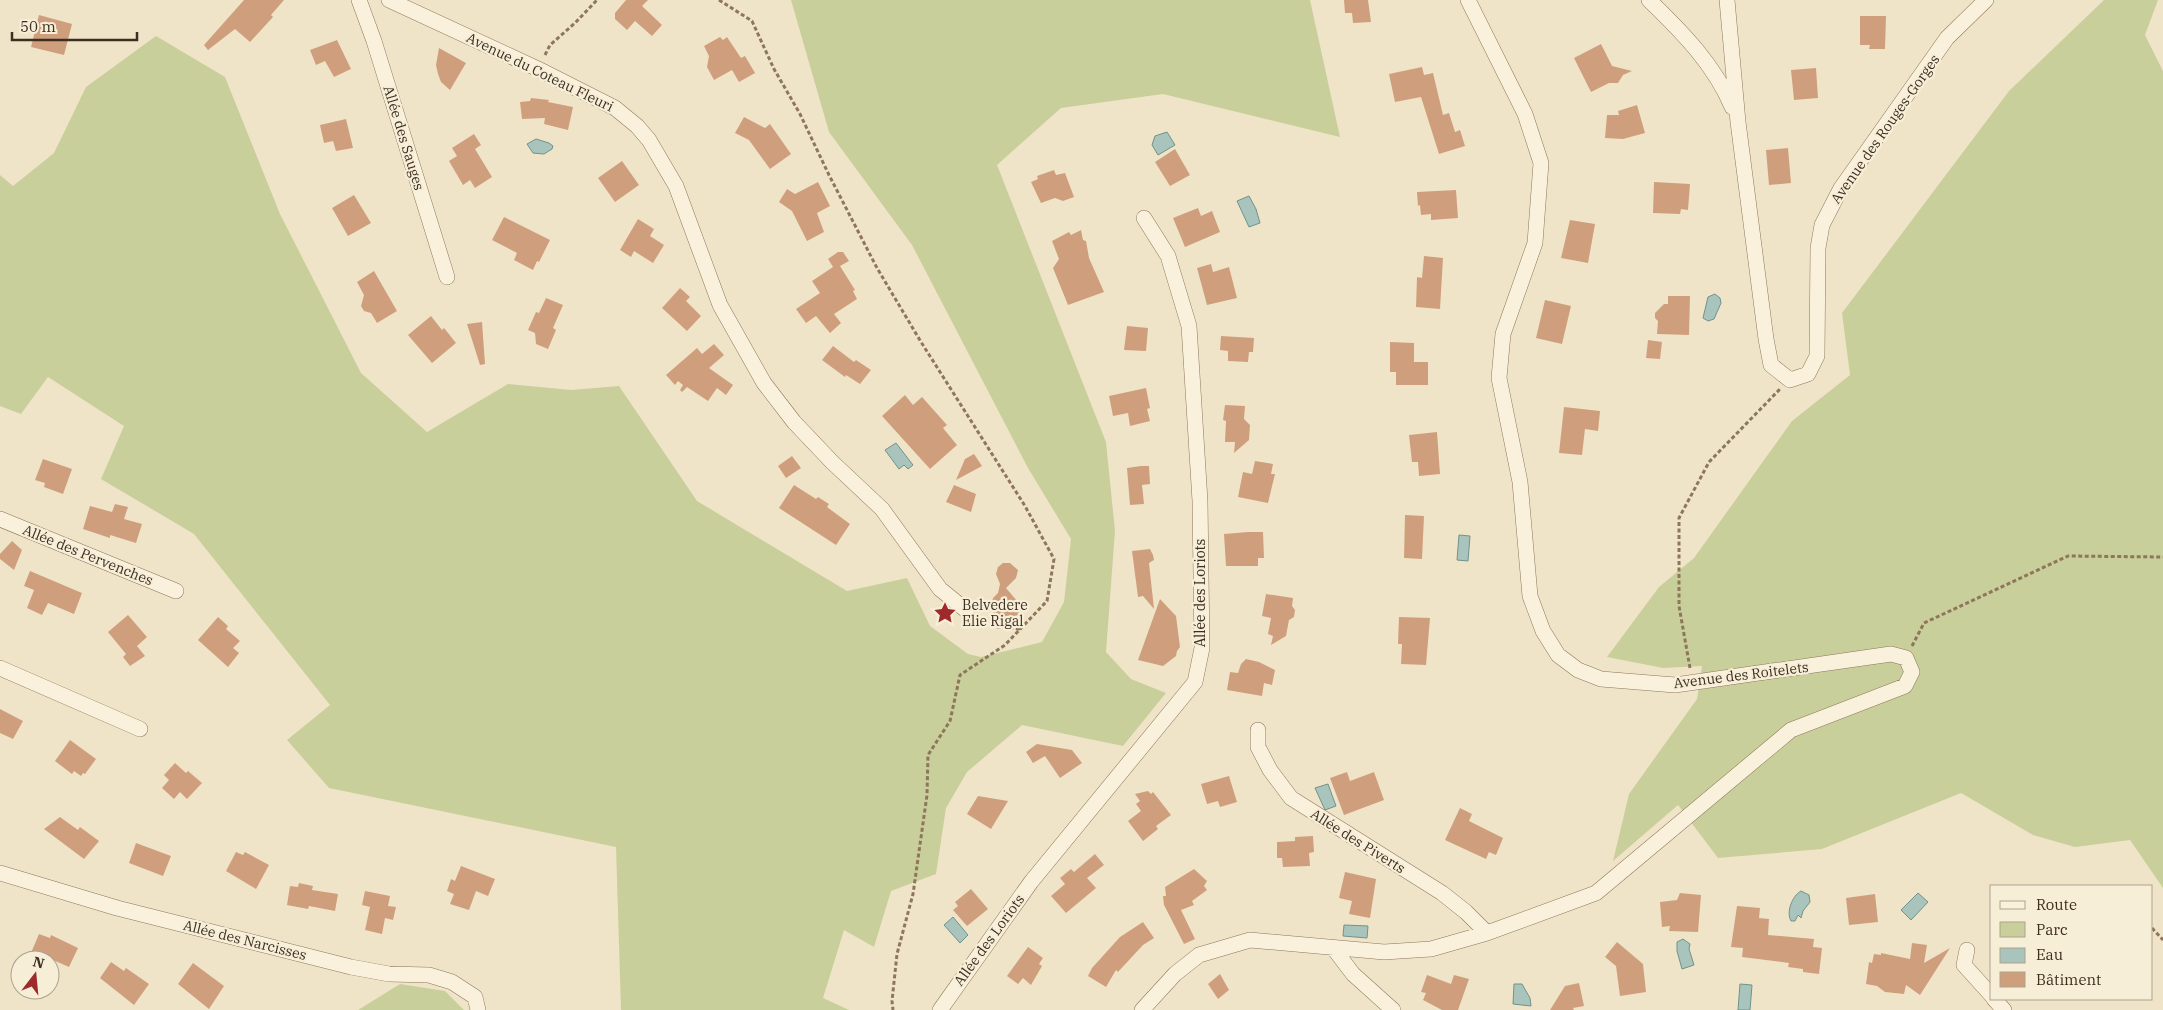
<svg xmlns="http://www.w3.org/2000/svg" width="2163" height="1010" viewBox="0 0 2163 1010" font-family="'IBM Plex Serif',serif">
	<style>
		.green { fill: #c9cf9b }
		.water { fill: #a9c4bc; stroke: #6f938a }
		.building { fill: #cf9f7d }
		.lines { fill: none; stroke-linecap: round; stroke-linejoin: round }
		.minor-casing { stroke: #8d765c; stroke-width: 16 }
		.path { stroke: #8d765c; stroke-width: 3; stroke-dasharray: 4 2.5; stroke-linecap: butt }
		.minor { stroke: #faf1dc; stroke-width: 15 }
		.labels { text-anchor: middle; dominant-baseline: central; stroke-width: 4.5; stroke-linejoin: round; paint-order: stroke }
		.street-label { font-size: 14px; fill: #3d2e20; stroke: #f7eed8 }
		.poi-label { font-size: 14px; fill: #3d2e20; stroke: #f7eed8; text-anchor: start }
	</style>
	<rect width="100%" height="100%" fill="#f0e4c8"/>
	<path class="green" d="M791,0H1310L1340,137L1163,94L1061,108L997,165L1106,442L1115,531L1106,652L1131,679L1166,693L1123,746L1022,725L967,772L946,808L936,874L891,891L874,947L844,930L823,998L849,1010H621L616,847L329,788L287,740L330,705L194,534L101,479L124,426L48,377L21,414L0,406V175L13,186L54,153L86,87L156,36L225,77L280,214L361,373L427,432L508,384L571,390L619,386L697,501L847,591L907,578L930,626L968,654L981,657L1042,642L1064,602L1071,539L1028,468L912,245L829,132Z
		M2104,0H2158L2145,35L2163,71V888L2130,840L2075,847L2033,835L1961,793L1822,849L1718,858L1678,805L1613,861L1629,794L1697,699L1702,666L1663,668L1607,657L1659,587L1694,558L1792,421L1850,375L1842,313L2009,91Z
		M400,984L445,991L464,1010H358Z"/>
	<path class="water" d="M1167,132L1175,145L1158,155L1152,145L1155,136Z
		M536,139L549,143L553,146L552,149L544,154L533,153L527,144Z
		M1249,196L1256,209L1260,223L1249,227L1237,201Z
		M1715,294L1720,298L1721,303L1714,319L1708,321L1703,318L1708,297Z
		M896,443L913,465L908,469L904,465L899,469L885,450Z
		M1459,535L1470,536L1468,561L1457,560Z
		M1328,784L1336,806L1325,810L1315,788Z
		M1801,891L1809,895L1810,902L1803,911L1801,918L1798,915L1795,921H1791C1786,912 1792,896 1801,891Z
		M1918,893L1928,902L1911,920L1901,910Z
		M953,917L968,935L960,943L944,925Z
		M1344,925L1368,926L1367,938L1343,936Z
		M1683,939L1690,944L1689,949L1694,965L1682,969L1677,951V942Z
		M1514,984H1522L1530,998L1531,1006L1513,1004Z
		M1740,984L1752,985L1750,1010H1738Z"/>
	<path class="building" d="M244,0H284L271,15L273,17L250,42L235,29L208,50L204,45Z
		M626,0H648L642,6L662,25L652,36L635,21L627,30L615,19V13Z
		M1344,0H1368L1371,22L1353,23L1352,13H1345Z
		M39,15L72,24L64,55L31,47Z
		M1860,16H1886L1885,49H1869L1870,45H1860Z
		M720,37L723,40L727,37L741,58L745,56L755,73L739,82L732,70L714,80L707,67L709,56L704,46Z
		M337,40L351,69L334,77L325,61L316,65L310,50Z
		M1601,44L1612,66L1632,71L1623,75L1618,83H1609L1591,92L1574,58Z
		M439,48L466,63L450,90L441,82L438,74L436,65Z
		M1422,67L1424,75L1433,73L1443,115L1449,113L1455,132L1460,130L1465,146L1439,154L1421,97L1395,102L1389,74Z
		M1816,68L1818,98L1794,100L1791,70Z
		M531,98L549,100L548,102L573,107L568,130L544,124L545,118L522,119L520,102L530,101Z
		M1637,105L1645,133L1623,139L1605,138L1607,115H1619L1618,111Z
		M744,117L765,128L770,124L791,154L770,169L749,140L735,133Z
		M346,119L353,148L336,151L333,141L324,143L320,125Z
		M474,134L481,145L475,149L492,177L475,188L470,180L463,185L449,161L457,156L452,148Z
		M1788,148L1791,183L1769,185L1766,150Z
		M1175,149L1190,175L1170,186L1155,162Z
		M622,161L639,185L615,202L598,178Z
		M1054,170L1056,175L1065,173L1074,197L1063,201L1055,198L1041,203L1031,182L1038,179L1037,176Z
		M818,182L830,206L817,213L824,232L807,241L792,211L779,202L787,189L795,194Z
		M1654,182L1690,184L1688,210L1681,209L1680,214L1653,213Z
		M1456,190L1458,218L1431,220V214L1421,215L1420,205L1418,206L1417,192Z
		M354,195L371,223L348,236L332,208Z
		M1198,208L1201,216L1212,211L1220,232L1185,247L1173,218Z
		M504,217L550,240L539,262L537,261L533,270L514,260L517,253L492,240Z
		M638,219L654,229L650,236L664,245L653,263L634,251L631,257L620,250Z
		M1570,220L1595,224L1588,263L1561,258Z
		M1081,230L1083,240L1086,241L1089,258L1104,292L1068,305L1053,268L1059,259L1052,241L1069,232L1071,235Z
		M838,252H843L849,261L840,266L855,290L853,291L857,299L834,314L841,323L830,333L816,316L806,323L796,309L820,293L812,281L833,267L828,259Z
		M1424,256L1443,258L1440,309L1416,307L1417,277L1422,278Z
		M1211,264L1213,272L1229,267L1237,298L1207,305L1197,268Z
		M374,271L397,311L377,323L371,313L364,311L361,306L364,295L357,282Z
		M680,288L690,297L686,301L701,316L687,331L662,308Z
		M1668,296H1690L1689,335L1657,334L1658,321L1655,318V313L1664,304H1668Z
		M546,298L563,305L553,328L556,330L548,349L536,344L535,333L528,330L536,312L539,313Z
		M1545,300L1571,306L1562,344L1536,338Z
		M431,316L442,330L444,328L456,343L432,363L408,335Z
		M482,322L485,364L480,365L467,324Z
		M1127,326L1148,328L1146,351L1124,350Z
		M1221,336L1254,338L1253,352H1249L1248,362L1228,361V351L1220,350Z
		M1648,340L1662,342L1660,359L1646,358Z
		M1390,342L1414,343V362H1428V385H1396V372H1390Z
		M714,344L724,355L709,368L733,385L726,395L717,388L708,401L687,387L682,392L680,390L683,385L678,381L675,385L666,375L697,348L702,354Z
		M833,346L854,362L856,360L871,370L860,384L846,375L845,377L822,360Z
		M1146,388L1150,408L1147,409L1150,421L1130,426L1128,413L1113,416L1109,396Z
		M905,395L913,405L922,397L947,425L943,428L957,445L930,469L882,416Z
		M1225,405L1245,406L1244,419L1250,425L1249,440L1234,453L1235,442H1225L1226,421L1223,420Z
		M1564,407L1600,411L1598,431L1585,429L1582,455L1559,453Z
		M1437,432L1440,474L1419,476L1418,462H1412L1409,435Z
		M974,454L982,466L956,480L965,459Z
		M792,456L801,468L786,478L778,466Z
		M43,459L72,469L63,494L44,487L45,483L35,480Z
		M1255,461L1273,464L1271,474H1275L1268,503L1238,497L1243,472L1252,474Z
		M1141,466H1149L1150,484L1142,485L1144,504L1130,505L1127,468Z
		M794,485L816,499L818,497L829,504L827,507L850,524L836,545L779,508Z
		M954,485L976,494L971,512L946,502Z
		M115,504L128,507L124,519L142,524L136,543L110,535V538L83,529L90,506L112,512Z
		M1405,515L1424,516L1422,559L1404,558Z
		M1248,532H1263L1264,558H1258V566H1226L1224,534Z
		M12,541L22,550L14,570L0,559V554Z
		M1150,549L1153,555L1154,560L1149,563L1154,609L1143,596L1138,597L1132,551Z
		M1003,563H1010L1018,570L1016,578L1006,588L1017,601L1019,615L1002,619L994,614L991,606L993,598L998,593L1000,584L996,574L998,567Z
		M30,571L82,593L74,614L48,603L42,615L27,608L34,590L24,586Z
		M1266,594L1293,598L1292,606L1295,610L1294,617L1289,620L1286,636L1271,645L1273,636L1268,634L1271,618L1262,616Z
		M1160,599L1176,616L1180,647L1177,651L1176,656L1163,666L1138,660Z
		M128,615L147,637L137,646L145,656L130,666L123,657L126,654L108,632Z
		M218,617L228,626L226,629L240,641L233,648L239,653L228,667L198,640Z
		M1399,617L1430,618L1426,665L1401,664L1402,644H1398Z
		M1246,659L1259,662L1275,670L1272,685L1264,683L1262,696L1227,690L1230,672L1238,673L1241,664Z
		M0,709L23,721L13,739L0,733Z
		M70,740L96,759L85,774L83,773L81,776L74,771L72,774L55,761Z
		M1037,744L1072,750L1082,763L1060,778L1045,756L1033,763L1026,752Z
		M175,763L186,773L188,771L202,783L187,799L180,792L174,799L162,788L169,780L164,775Z
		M1347,772L1350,781L1374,772L1384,800L1344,815L1330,778Z
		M1229,776L1237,802L1220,807L1218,801L1207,804L1201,784Z
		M1148,791L1151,794L1153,792L1171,815L1156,826L1158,829L1143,841L1128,821L1141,811L1136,804L1140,801L1135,794Z
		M978,796L1008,801L991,829L967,814Z
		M1460,808L1472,814L1469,821L1503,838L1496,855L1489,852L1486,859L1445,840Z
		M60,817L78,830L80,827L99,841L84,859L44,829Z
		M1313,836L1314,852L1309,853L1310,866L1283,867L1282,858H1277V842L1295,841V837Z
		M136,843L171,856L163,876L129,863Z
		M236,852L243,855L245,852L269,865L256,889L226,871Z
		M1095,854L1104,865L1087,878L1096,888L1066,913L1051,896L1065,884L1060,878L1071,869L1074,872Z
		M461,866L495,879L488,896L476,891L469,910L450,904L454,894L447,891L451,879L455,881Z
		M1194,869L1207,881L1204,886L1207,890L1192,901L1194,905L1181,910L1195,939L1184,944L1164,905L1163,896H1166L1165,887Z
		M1345,872L1376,879L1370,918L1349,914L1352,901L1339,898Z
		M299,883L313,886L312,890L338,894L335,911L309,906L308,909L287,905L290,886L298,887Z
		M971,889L988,909L967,926L953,910L958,906L955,902Z
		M365,891L390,896L388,906L396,907L393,920L385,918L382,934L365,930L370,907L362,905Z
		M1680,893L1701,895L1698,932L1669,931L1670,926L1662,927L1660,902L1677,900Z
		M1875,894L1878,922L1849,925L1846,898Z
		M1737,906L1760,908L1759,918L1769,919L1768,935L1814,939L1813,947L1822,948L1819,974L1803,972V969L1788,967L1789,963L1742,957L1743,948L1731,947Z
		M1143,922L1154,938L1143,945L1118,972L1116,970L1106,987L1088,976L1092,968L1120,937Z
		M39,934L50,938L51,935L78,948L69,967L53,960H28Z
		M1617,942L1643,964L1646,992L1620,996L1616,966L1605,957Z
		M1912,943L1927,945L1924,963L1950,948L1920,995L1906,985L1904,994L1885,992L1877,986L1866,984L1869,962L1872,963L1874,954L1881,955V953L1910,959Z
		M1028,947L1043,958L1039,964L1042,966L1031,985L1023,978L1018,984L1007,976Z
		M111,962L124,971L126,968L149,984L134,1005L100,978Z
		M193,963L224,986L209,1009L178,984Z
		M1220,974L1229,990L1218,999L1208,984Z
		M1427,975L1451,984L1454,975L1469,979L1458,1010H1442L1423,1000L1426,993L1421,992Z
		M1579,983L1584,1006L1573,1008L1574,1010H1550L1565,986Z"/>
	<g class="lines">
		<defs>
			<path id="minor" d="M359,0L374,41L447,277
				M389,0L538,69L615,108L637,126L649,140L676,186L720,305L764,383L794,422L832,462L882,509L940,589L967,611
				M1649,0C1681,31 1715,65 1732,107
				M1727,0L1738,122L1766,339L1771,365L1790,380L1808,374L1817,356L1818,248L1822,225L1841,188L1947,38L1986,0
				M0,519L176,591
				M0,668L140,729
				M1258,730V747L1270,770L1291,798L1442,893L1466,912L1487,933
				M0,873L117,908L351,967L389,974L429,975L452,982L475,997L478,1010
				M1334,949L1353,974L1393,1010
				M1967,950L1964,965L1992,996
				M1994,999L2004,1010
				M940,1010L1031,882L1195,682L1202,648L1200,501L1189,326L1168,256L1144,218
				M1142,1010L1175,974L1199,955L1250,940L1384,952L1431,949L1487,933L1596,893L1791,730L1905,686L1912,672L1906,658L1891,654L1675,685L1601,679L1578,670L1558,655L1543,631L1530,596L1520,482L1499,378L1503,334L1535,243L1541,163L1525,114L1468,0"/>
		</defs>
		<use href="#minor" class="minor-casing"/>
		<path class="path" d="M719,0L752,21L774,69L800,114L829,175L877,268L921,342L1025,506L1054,559L1047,601L1005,645L960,675L950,721L928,755L927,795L913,894L897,954L892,1001L893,1010
			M545,55L550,45L575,23L597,0
			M978,621L989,626L1020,629
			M1912,646L1924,623L2068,556L2163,557
			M1690,668L1679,606V518L1709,462L1780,389
			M2152,928L2163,940"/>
		<use href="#minor" class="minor"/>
	</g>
	<defs>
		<symbol id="sight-bare" viewBox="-9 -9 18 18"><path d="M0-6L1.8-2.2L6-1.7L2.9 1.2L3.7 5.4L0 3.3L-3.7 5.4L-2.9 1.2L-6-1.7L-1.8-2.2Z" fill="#9e2a2b" stroke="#f7eed8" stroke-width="2.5" paint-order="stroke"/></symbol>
	</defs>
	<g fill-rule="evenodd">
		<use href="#sight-bare" x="929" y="597" width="32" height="32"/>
	</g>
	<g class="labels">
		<g class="street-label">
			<text transform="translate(540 72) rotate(26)">Avenue du Coteau Fleuri</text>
			<text transform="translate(1885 129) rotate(-55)">Avenue des Rouges-Gorges</text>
			<text transform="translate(404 138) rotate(73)">Allée des Sauges</text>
			<text transform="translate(88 555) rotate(22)">Allée des Pervenches</text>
			<text transform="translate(1200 593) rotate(-90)">Allée des Loriots</text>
			<text transform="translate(1741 675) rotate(-7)">Avenue des Roitelets</text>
			<text transform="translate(1358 841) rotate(32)">Allée des Piverts</text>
			<text transform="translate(245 940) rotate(14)">Allée des Narcisses</text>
			<text transform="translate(989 940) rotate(-54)">Allée des Loriots</text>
		</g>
		<g class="poi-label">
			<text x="962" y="605">Belvedere<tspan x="962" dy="16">Elie Rigal</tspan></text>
		</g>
	</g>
	<rect x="1990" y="885" width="162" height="115" fill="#f7eed8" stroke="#ada18e"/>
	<rect x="2000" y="901" width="25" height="8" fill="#faf1dc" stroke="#ada18e"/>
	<text x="2036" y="910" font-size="15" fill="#3d2e20">Route</text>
	<rect x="2000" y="922" width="25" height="15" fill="#c9cf9b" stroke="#ada18e"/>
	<text x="2036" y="935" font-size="15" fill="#3d2e20">Parc</text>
	<rect x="2000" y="948" width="25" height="15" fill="#a9c4bc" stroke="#ada18e"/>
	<text x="2036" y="960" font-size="15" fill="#3d2e20">Eau</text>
	<rect x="2000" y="972" width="25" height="15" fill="#cf9f7d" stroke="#ada18e"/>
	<text x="2036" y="985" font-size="15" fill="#3d2e20">Bâtiment</text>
	<g transform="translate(35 975) rotate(16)"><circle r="24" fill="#f7eed8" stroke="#ada18e"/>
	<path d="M0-4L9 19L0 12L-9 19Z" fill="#9e2a2b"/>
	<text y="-8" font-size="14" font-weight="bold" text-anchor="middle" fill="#3d2e20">N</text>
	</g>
	<path d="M12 32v8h125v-8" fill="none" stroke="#3d2e20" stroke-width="2.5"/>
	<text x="20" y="32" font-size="15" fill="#3d2e20" stroke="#f7eed8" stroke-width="4" paint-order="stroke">50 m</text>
</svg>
